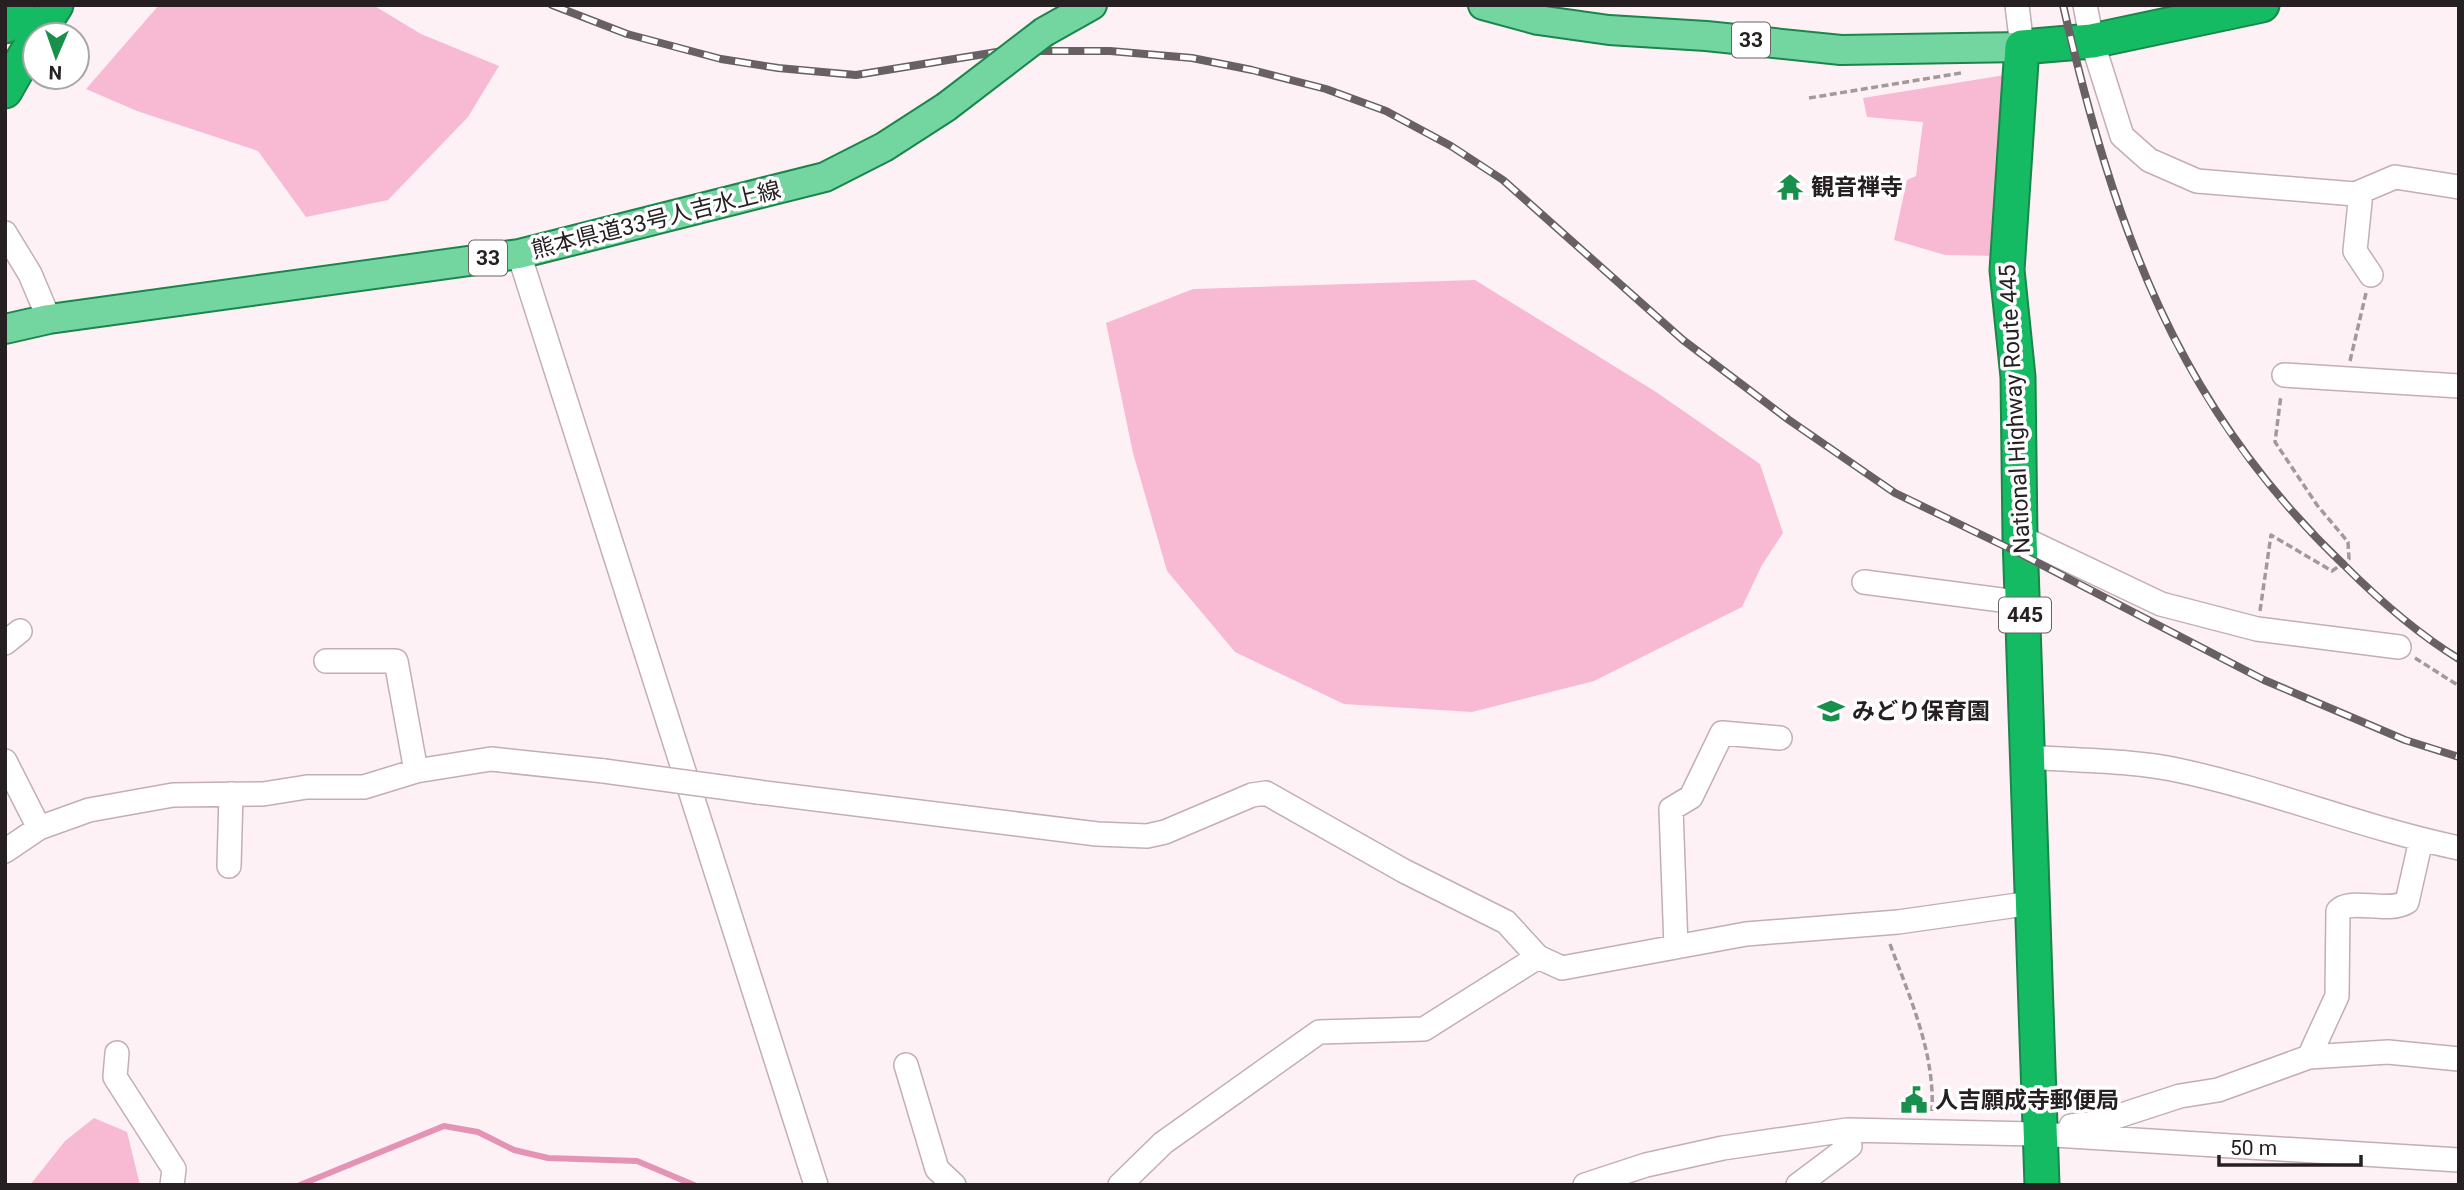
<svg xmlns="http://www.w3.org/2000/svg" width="2464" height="1190" viewBox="0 0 2464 1190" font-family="Roboto,'Noto Sans JP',sans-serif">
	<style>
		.green { fill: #f7bad2 }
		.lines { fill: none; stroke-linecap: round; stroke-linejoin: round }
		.stream { stroke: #e593b5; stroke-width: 6 }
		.minor-casing { stroke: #c3aeb6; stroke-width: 26 }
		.major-casing { stroke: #1b854c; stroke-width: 32 }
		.highway-casing { stroke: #1b854c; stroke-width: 37 }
		.path { stroke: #a3999d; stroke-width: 3.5; stroke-dasharray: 7 3.5; stroke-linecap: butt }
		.minor { stroke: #fff; stroke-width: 23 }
		.major { stroke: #73d6a1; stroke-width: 28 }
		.highway { stroke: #15bb62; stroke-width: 33 }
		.rail-casing { stroke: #696064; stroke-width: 8 }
		.rail { stroke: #fff; stroke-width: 5; stroke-dasharray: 16; stroke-linecap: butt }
		.minor-bridge-casing { stroke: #c3aeb6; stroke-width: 26; stroke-linecap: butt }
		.major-bridge-casing { stroke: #1b854c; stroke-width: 32; stroke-linecap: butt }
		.minor-bridge { stroke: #fff; stroke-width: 23 }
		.major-bridge { stroke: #73d6a1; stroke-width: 28 }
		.labels { text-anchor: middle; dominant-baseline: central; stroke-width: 7; stroke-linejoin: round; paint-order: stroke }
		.shield { fill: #fff; stroke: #686365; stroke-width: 2 }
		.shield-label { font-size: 21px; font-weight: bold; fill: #272023 }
		.poi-label { font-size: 23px; font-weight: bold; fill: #272023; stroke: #fff; text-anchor: start }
		.street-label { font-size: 23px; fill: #272023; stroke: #fff }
	</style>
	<rect width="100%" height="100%" fill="#fef1f6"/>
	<path class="green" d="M159,5H373L421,34L499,66L468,117L388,200L306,217L258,151L137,111L86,89Z
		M2011,74L2000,256L1945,255L1894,240L1907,180L1916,176L1923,122L1867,117L1863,98Z
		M1475,280L1656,392L1760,464L1783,533L1762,565L1742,607L1594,681L1472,712L1344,704L1235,652L1167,571L1133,453L1106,323L1193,289Z
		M94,1118L127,1132L140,1185H30L65,1141Z"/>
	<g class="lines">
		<path class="stream" d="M300,1185L444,1126L478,1132L514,1150L548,1158L637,1161L694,1185"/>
		<defs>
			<path id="minor" d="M2017,5L2022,47
				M2085,5L2092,41L2122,136L2149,160L2197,181L2355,194L2395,177L2459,187
				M2361,192L2355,251L2371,275
				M5,233L30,274L49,319
				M519,254L816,1185
				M2284,375L2459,386
				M2020,537L2161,604L2257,629L2399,647
				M1864,582L2024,603
				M5,643L20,631
				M326,661H396L416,771
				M2028,757C2076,761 2131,760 2177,770C2272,790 2363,828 2459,848
				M5,761L39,828
				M758,792L1097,834L1147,836L1165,832L1252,795L1266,793L1404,871L1506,922L1538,957L1562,968L1746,934L1898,922L2032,903
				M5,851L39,828L89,810L173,795L263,794L307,787H364L416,771L491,759L604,771
				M229,866L231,794
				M1676,947L1671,809L1691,797L1722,733L1780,738
				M117,1053L115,1077L174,1169L172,1185
				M2309,1057L2337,996L2338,911C2350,897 2387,914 2407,902L2421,840
				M906,1065L937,1169L954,1185
				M2071,1126L2097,1123L2180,1096L2218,1090L2309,1057L2388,1052L2459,1059
				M1120,1185L1163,1143L1319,1032L1424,1029L1538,957
				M1585,1185L1646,1165L1723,1148L1847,1130L2038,1134L2459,1160
				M1798,1185L1850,1146L1847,1130"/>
			<path id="major" d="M1483,5L1538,20L1609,30L1706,36L1841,50L2022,47
				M1044,32L1092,5
				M5,329L49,319L519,254L825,177L884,147L946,107"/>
			<path id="highway" d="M5,26L18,5
				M37,35L56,5
				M5,91L35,38
				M2042,1185L2020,537L2018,377L2007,270L2022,47L2092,41L2262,5"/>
		</defs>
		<use href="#minor" class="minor-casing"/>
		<use href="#major" class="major-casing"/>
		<use href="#highway" class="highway-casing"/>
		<path class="path" d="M1809,98L1961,73
			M2350,361L2366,293
			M2260,611L2271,535L2332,571L2349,559L2348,542L2317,505L2275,442L2281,395
			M2415,658L2459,686
			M1890,944C1910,998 1935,1053 1932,1111"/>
		<use href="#minor" class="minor"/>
		<use href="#major" class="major"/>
		<use href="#highway" class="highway"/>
		<defs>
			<path id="rail" d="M552,5L627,34L721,59L778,68L856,75L1003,51H1110L1192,58L1252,70L1326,89L1386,111L1451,146L1503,180L1683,340L1789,420L1895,493L2021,554L2264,680L2405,740L2459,757
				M2063,5C2114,226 2176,405 2344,565C2378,599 2418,634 2459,659"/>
		</defs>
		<use href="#rail" class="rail-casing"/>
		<use href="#rail" class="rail"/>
		<defs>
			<path id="minor-bridge" d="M604,771L758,792"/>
			<path id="major-bridge" d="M946,107L1044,32"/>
		</defs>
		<use href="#minor-bridge" class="minor-bridge-casing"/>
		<use href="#major-bridge" class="major-bridge-casing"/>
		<use href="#minor-bridge" class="minor-bridge"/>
		<use href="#major-bridge" class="major-bridge"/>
	</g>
	<defs>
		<symbol id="temple-bare" viewBox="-9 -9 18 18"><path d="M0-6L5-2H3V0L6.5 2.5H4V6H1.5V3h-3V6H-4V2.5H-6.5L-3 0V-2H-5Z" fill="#18904c" stroke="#fff" stroke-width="2.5" paint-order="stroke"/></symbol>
		<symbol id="school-bare" viewBox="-9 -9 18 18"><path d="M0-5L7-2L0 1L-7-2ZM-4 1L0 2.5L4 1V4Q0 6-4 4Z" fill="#18904c" stroke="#fff" stroke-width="2.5" paint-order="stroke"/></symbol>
		<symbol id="civic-bare" viewBox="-9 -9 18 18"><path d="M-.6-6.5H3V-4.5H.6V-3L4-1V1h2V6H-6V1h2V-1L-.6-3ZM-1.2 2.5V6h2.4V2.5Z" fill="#18904c" stroke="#fff" stroke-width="2.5" paint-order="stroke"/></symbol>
	</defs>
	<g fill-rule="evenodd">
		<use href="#temple-bare" x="1771" y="168" width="38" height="38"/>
		<use href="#school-bare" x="1812" y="692" width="38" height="38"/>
		<use href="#civic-bare" x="1895" y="1081" width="38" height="38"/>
	</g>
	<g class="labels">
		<g class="shield">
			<rect x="1732" y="22.5" width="38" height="35" rx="5"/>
			<rect x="469" y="240.5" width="38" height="35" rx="5"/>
			<rect x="1999" y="597.5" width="52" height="35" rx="5"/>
		</g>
		<g class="shield-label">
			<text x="1751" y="40">33</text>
			<text x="488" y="258">33</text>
			<text x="2025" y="615">445</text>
		</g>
		<g class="poi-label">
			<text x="1811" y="187">観音禅寺</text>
			<text x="1852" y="711">みどり保育園</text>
			<text x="1935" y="1100">人吉願成寺郵便局</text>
		</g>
		<g class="street-label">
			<text transform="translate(656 220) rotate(-14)">熊本県道33号人吉水上線</text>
			<text transform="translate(2015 409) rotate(-93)">National Highway Route 445</text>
		</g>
	</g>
	<rect width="2464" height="1190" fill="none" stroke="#272023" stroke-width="14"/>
	<g transform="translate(56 56) rotate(182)"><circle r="33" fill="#ffffff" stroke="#a9a6a7" stroke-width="2"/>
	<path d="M0-5L12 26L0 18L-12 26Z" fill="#18904c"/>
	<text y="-10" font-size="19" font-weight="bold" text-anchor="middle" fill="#272023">N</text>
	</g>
	<path d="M2219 1155v10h142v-10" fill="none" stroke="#272023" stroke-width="3.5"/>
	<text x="2230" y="1155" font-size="21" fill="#272023" stroke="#ffffff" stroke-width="5" paint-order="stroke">50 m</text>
</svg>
